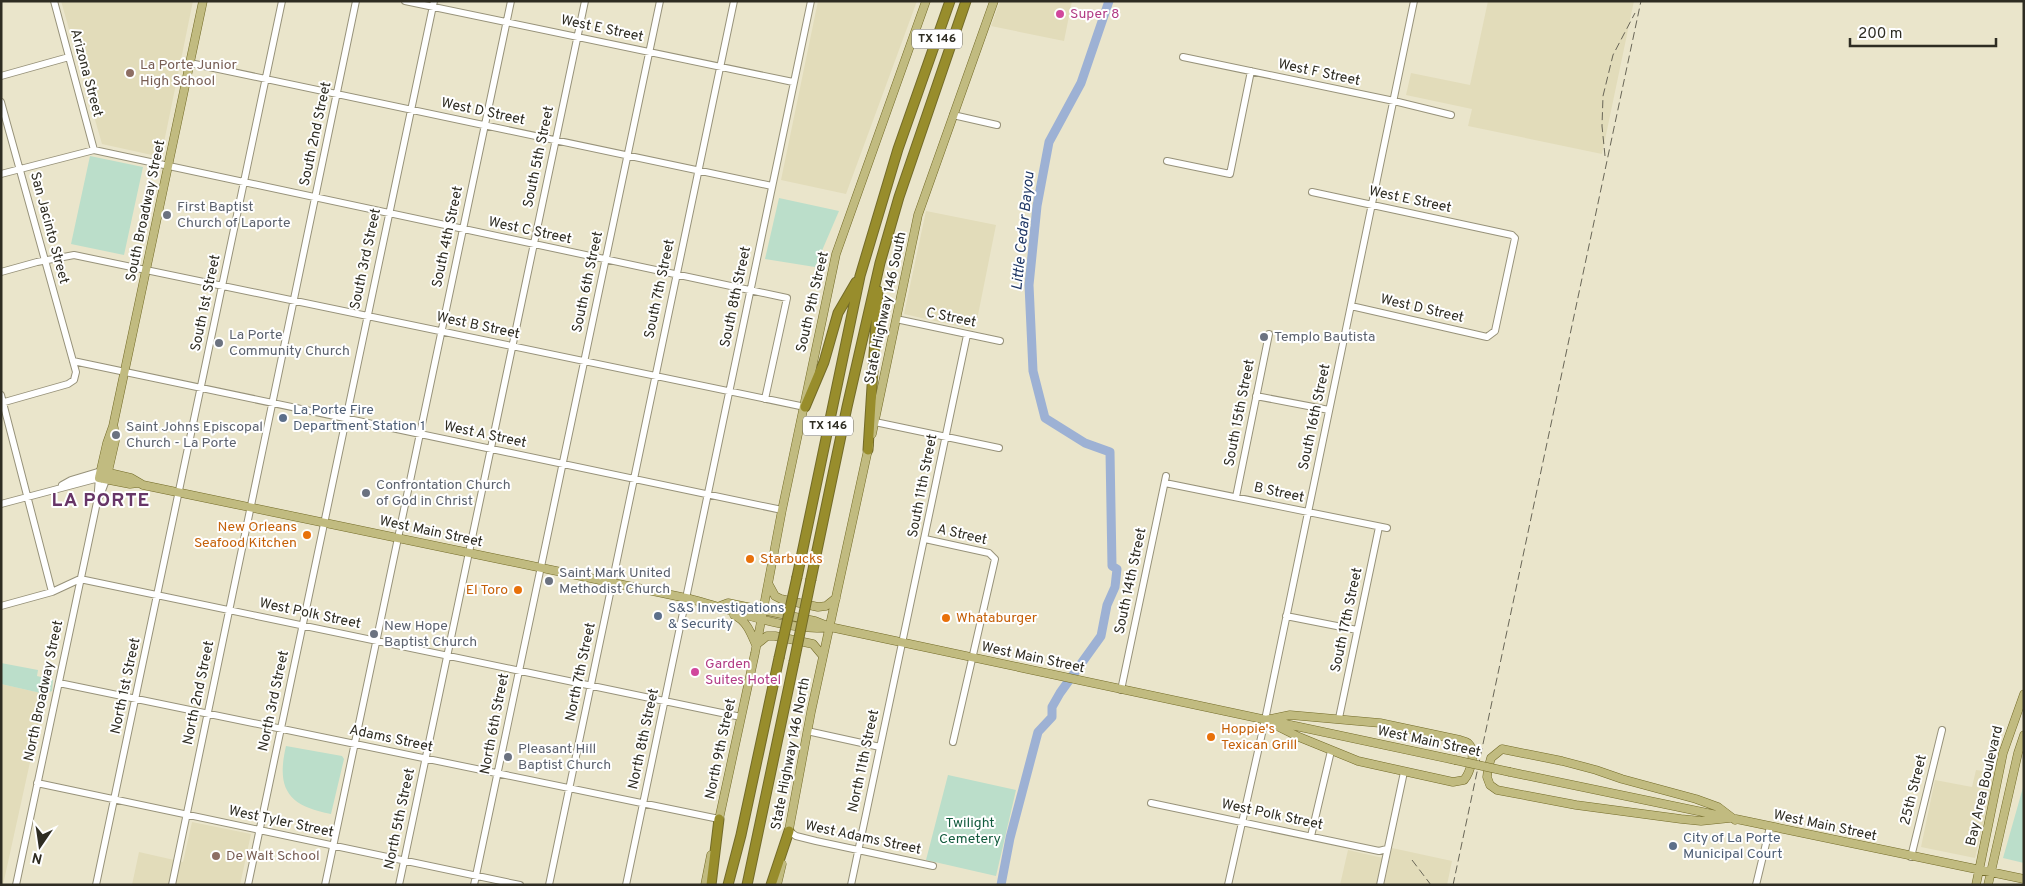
<svg xmlns="http://www.w3.org/2000/svg" width="2025" height="886" viewBox="0 0 2025 886" font-family="Overpass,sans-serif">
	<style>
		.built { fill: #e2dcba }
		.green { fill: #bbdeca }
		.lines { fill: none; stroke-linecap: round; stroke-linejoin: round }
		.river { stroke: #9db1d4; stroke-width: 9 }
		.minor-casing { stroke: #97927a; stroke-width: 8 }
		.major-casing { stroke: #736b28; stroke-width: 9 }
		.highway-casing { stroke: #736b28; stroke-width: 11 }
		.minor { stroke: #fff; stroke-width: 6 }
		.major { stroke: #c1bb80; stroke-width: 8 }
		.highway { stroke: #988d2c; stroke-width: 9 }
		.rail { stroke: #696657; stroke-width: 1; stroke-dasharray: 8 4; stroke-linecap: butt }
		.major-bridge-casing { stroke: #736b28; stroke-width: 9; stroke-linecap: butt }
		.highway-bridge-casing { stroke: #736b28; stroke-width: 11; stroke-linecap: butt }
		.major-bridge { stroke: #c1bb80; stroke-width: 8 }
		.highway-bridge { stroke: #988d2c; stroke-width: 9 }
		.hotel-dot { fill: #d1479c; stroke: #fff; stroke-width: 2 }
		.education-dot { fill: #8d6e63; stroke: #fff; stroke-width: 2 }
		.worship-dot { fill: #6b7280; stroke: #fff; stroke-width: 2 }
		.service-dot { fill: #5c6f8a; stroke: #fff; stroke-width: 2 }
		.food-dot { fill: #e8710a; stroke: #fff; stroke-width: 2 }
		.labels { text-anchor: middle; dominant-baseline: central; stroke-width: 4; stroke-linejoin: round; paint-order: stroke }
		.shield { fill: #fff; stroke: #6d6b64; stroke-width: 1 }
		.shield-label { font-size: 12px; font-weight: bold; fill: #2e2c22 }
		.hotel-label { font-size: 14px; fill: #b23c85; stroke: #fff; text-anchor: start }
		.street-label { font-size: 14px; fill: #2e2c22; stroke: #fff }
		.education-label { font-size: 14px; fill: #785e54; stroke: #fff; text-anchor: start }
		.worship-label { font-size: 14px; fill: #5b616d; stroke: #fff; text-anchor: start }
		.service-label { font-size: 14px; fill: #4e5e75; stroke: #fff; text-anchor: start }
		.food-label { font-size: 14px; fill: #c56008; stroke: #fff; text-anchor: start }
		.park-label { font-size: 14px; fill: #125b3d; stroke: #fff }
		.water-label { font-size: 15px; font-style: italic; fill: #1f3765; stroke: #fff }
		.district-label { font-size: 19px; font-weight: bold; letter-spacing: 1px; fill: #673567; stroke: #fff }
	</style>
	<rect width="100%" height="100%" fill="#eae5cb"/>
	<path class="built" d="M61,1H193L161,157L102,144Z
		M818,1H917L846,194L781,180Z
		M1000,1H1072L1064,41L991,26Z
		M1488,1H1634L1602,154L1468,126L1472,109L1406,95L1411,73L1470,85Z
		M926,211L996,225L975,330L904,314Z
		M1,684L45,694L3,885H1Z
		M1976,770L1996,773L1975,858L1921,847L1935,780L1972,787Z
		M192,822L251,834L240,885H132L139,852L183,862Z
		M1392,848L1452,861L1447,885H1384Z
		M1348,850L1383,858L1377,885H1340Z"/>
	<path class="green" d="M90,156L143,167L124,255L71,244Z
		M779,198L839,211L815,267L765,259Z
		M1,663L38,670L37,676L53,680L52,691L45,694L1,684Z
		M286,746L342,756L344,759L331,814C288,806 276,789 286,746Z
		M948,775L1016,790L996,876L926,860Z
		M2024,784V863L2003,858Z"/>
	<g class="lines">
		<path class="river" d="M1001,885L1010,838L1038,732L1052,717V707L1060,693L1101,636L1107,605L1115,587L1117,569L1112,566L1110,452L1085,443L1045,418L1033,371L1029,285L1037,206L1049,142L1081,83L1109,1"/>
		<defs>
			<path id="minor" d="M54,1L94,150
				M405,1L793,82
				M1183,57L1394,101L1451,115
				M190,63L772,186
				M1,76L69,57
				M1,102L76,372L74,380L68,384L1,403
				M953,115L997,125
				M1167,161L1230,174L1251,71
				M1,174L94,150L787,298L765,399
				M1312,192L1512,235L1515,238L1495,331L1487,337L1351,306
				M1,272L37,262L74,255L805,407
				M896,319L1000,341
				M73,361L782,510
				M1,395L52,592
				M1256,396L1329,410
				M875,422L999,448
				M1165,483L1387,528
				M62,485L71,480L101,471
				M100,496L106,480
				M1236,497L1269,334
				M1,504L99,478L97,502L16,885
				M925,539L989,553L995,559L953,742
				M1,606L52,592L80,579L741,717
				M1286,616L1357,630
				M59,683L719,819
				M1121,690L1166,476
				M1339,718L1379,527
				M807,731L880,747
				M37,783L520,885
				M1151,803L1379,851L1387,849
				M789,831L796,836L816,841L933,866
				M1311,836L1331,751
				M1911,857L1942,730
				M96,885L282,1
				M172,885L356,1
				M248,885L434,1
				M325,885L511,1
				M399,885L585,1
				M474,885L660,1
				M549,885L734,1
				M626,885L811,1
				M851,885L967,335
				M1228,885L1265,720L1414,1
				M1380,885L1404,772
				M1756,885L1770,827"/>
			<path id="major" d="M872,434L918,215L994,1
				M101,471L131,478L143,485L686,598C728,608 789,633 830,627
				M107,476L115,441L114,428
				M138,483L130,484L99,478L107,443L113,426L203,1
				M769,585L775,596L781,599L818,607L826,606L836,598
				M720,606L728,603L815,621L830,627L1455,760
				M734,615C746,620 751,633 756,645L767,636H775L813,644L823,656
				M1290,715L1380,723L1460,740C1462,741 1466,741 1468,743C1477,751 1470,773 1464,780L1453,782L1358,761L1299,737L1265,720Z
				M1510,772L2024,879
				M1730,818L1701,821L1681,819L1576,805L1497,790L1490,785L1487,777L1488,769L1491,758L1502,749L1562,761L1596,770L1622,779L1696,799L1718,807L1735,820
				M718,824L755,653L782,510L836,254L926,1
				M788,835L811,712L869,445
				M705,885L711,855
				M777,885L782,864
				M1976,885L2003,753L2024,694
				M1988,885L2018,753L2024,735"/>
			<path id="highway" d="M805,407L824,362L838,313L856,282
				M868,450L878,291
				M797,577L860,276L898,149L950,1
				M811,579L847,407L880,263L899,197L966,1
				M711,885L719,819
				M728,885L741,835L779,658
				M747,885L794,662
				M771,885L789,831"/>
		</defs>
		<use href="#minor" class="minor-casing"/>
		<use href="#major" class="major-casing"/>
		<use href="#highway" class="highway-casing"/>
		<use href="#minor" class="minor"/>
		<use href="#major" class="major"/>
		<use href="#highway" class="highway"/>
		<path class="rail" d="M1605,156L1602,126L1603,96L1613,55L1635,13
			M1412,860L1431,885
			M1453,885L1641,1"/>
		<defs>
			<path id="major-bridge" d="M1455,760L1510,772"/>
			<path id="highway-bridge" d="M779,658L797,577
				M794,662L811,579"/>
		</defs>
		<use href="#major-bridge" class="major-bridge-casing"/>
		<use href="#highway-bridge" class="highway-bridge-casing"/>
		<use href="#major-bridge" class="major-bridge"/>
		<use href="#highway-bridge" class="highway-bridge"/>
	</g>
	<g class="hotel-dot">
		<circle cx="1060" cy="14" r="5"/>
		<circle cx="695" cy="672" r="5"/>
	</g>
	<g class="education-dot">
		<circle cx="130" cy="73" r="5"/>
		<circle cx="216" cy="856" r="5"/>
	</g>
	<g class="worship-dot">
		<circle cx="167" cy="215" r="5"/>
		<circle cx="1264" cy="337" r="5"/>
		<circle cx="219" cy="343" r="5"/>
		<circle cx="116" cy="435" r="5"/>
		<circle cx="366" cy="493" r="5"/>
		<circle cx="549" cy="581" r="5"/>
		<circle cx="374" cy="634" r="5"/>
		<circle cx="508" cy="757" r="5"/>
	</g>
	<g class="service-dot">
		<circle cx="283" cy="418" r="5"/>
		<circle cx="658" cy="616" r="5"/>
		<circle cx="1673" cy="846" r="5"/>
	</g>
	<g class="food-dot">
		<circle cx="307" cy="535" r="5"/>
		<circle cx="750" cy="559" r="5"/>
		<circle cx="518" cy="590" r="5"/>
		<circle cx="946" cy="618" r="5"/>
		<circle cx="1211" cy="737" r="5"/>
	</g>
	<g class="labels">
		<g class="shield">
			<rect x="912" y="29.5" width="50" height="19" rx="4"/>
			<rect x="803" y="416.5" width="50" height="19" rx="4"/>
		</g>
		<g class="shield-label">
			<text x="937" y="39">TX 146</text>
			<text x="828" y="426">TX 146</text>
		</g>
		<g class="hotel-label">
			<text x="1070" y="14">Super 8</text>
			<text x="705" y="664">Garden<tspan x="705" dy="16">Suites Hotel</tspan></text>
		</g>
		<g class="street-label">
			<text transform="translate(602 29) rotate(12)">West E Street</text>
			<text transform="translate(86 73) rotate(75)">Arizona Street</text>
			<text transform="translate(1319 73) rotate(12)">West F Street</text>
			<text transform="translate(483 112) rotate(12)">West D Street</text>
			<text transform="translate(316 134) rotate(-78)">South 2nd Street</text>
			<text transform="translate(539 157) rotate(-78)">South 5th Street</text>
			<text transform="translate(1410 200) rotate(12)">West E Street</text>
			<text transform="translate(146 211) rotate(-78)">South Broadway Street</text>
			<text transform="translate(49 228) rotate(75)">San Jacinto Street</text>
			<text transform="translate(530 231) rotate(12)">West C Street</text>
			<text transform="translate(448 237) rotate(-78)">South 4th Street</text>
			<text transform="translate(366 259) rotate(-78)">South 3rd Street</text>
			<text transform="translate(588 282) rotate(-78)">South 6th Street</text>
			<text transform="translate(660 289) rotate(-78)">South 7th Street</text>
			<text transform="translate(736 297) rotate(-78)">South 8th Street</text>
			<text transform="translate(813 302) rotate(-77)">South 9th Street</text>
			<text transform="translate(206 303) rotate(-78)">South 1st Street</text>
			<text transform="translate(886 308) rotate(-78)">State Highway 146 South</text>
			<text transform="translate(1422 309) rotate(13)">West D Street</text>
			<text transform="translate(951 318) rotate(12)">C Street</text>
			<text transform="translate(478 326) rotate(12)">West B Street</text>
			<text transform="translate(1240 413) rotate(-79)">South 15th Street</text>
			<text transform="translate(1315 417) rotate(-78)">South 16th Street</text>
			<text transform="translate(485 435) rotate(12)">West A Street</text>
			<text transform="translate(923 486) rotate(-79)">South 11th Street</text>
			<text transform="translate(1279 493) rotate(12)">B Street</text>
			<text transform="translate(431 532) rotate(12)">West Main Street</text>
			<text transform="translate(962 535) rotate(13)">A Street</text>
			<text transform="translate(1131 581) rotate(-78)">South 14th Street</text>
			<text transform="translate(310 614) rotate(12)">West Polk Street</text>
			<text transform="translate(1347 620) rotate(-78)">South 17th Street</text>
			<text transform="translate(1033 658) rotate(12)">West Main Street</text>
			<text transform="translate(581 672) rotate(-78)">North 7th Street</text>
			<text transform="translate(126 686) rotate(-78)">North 1st Street</text>
			<text transform="translate(44 691) rotate(-78)">North Broadway Street</text>
			<text transform="translate(199 693) rotate(-78)">North 2nd Street</text>
			<text transform="translate(274 701) rotate(-78)">North 3rd Street</text>
			<text transform="translate(495 724) rotate(-79)">North 6th Street</text>
			<text transform="translate(391 739) rotate(12)">Adams Street</text>
			<text transform="translate(644 739) rotate(-78)">North 8th Street</text>
			<text transform="translate(1429 742) rotate(12)">West Main Street</text>
			<text transform="translate(721 749) rotate(-78)">North 9th Street</text>
			<text transform="translate(791 754) rotate(-79)">State Highway 146 North</text>
			<text transform="translate(864 761) rotate(-78)">North 11th Street</text>
			<text transform="translate(1985 786) rotate(-77)">Bay Area Boulevard</text>
			<text transform="translate(1914 790) rotate(-76)">25th Street</text>
			<text transform="translate(1272 815) rotate(12)">West Polk Street</text>
			<text transform="translate(400 819) rotate(-78)">North 5th Street</text>
			<text transform="translate(281 822) rotate(12)">West Tyler Street</text>
			<text transform="translate(1825 826) rotate(12)">West Main Street</text>
			<text transform="translate(863 838) rotate(12)">West Adams Street</text>
		</g>
		<g class="education-label">
			<text x="140" y="65">La Porte Junior<tspan x="140" dy="16">High School</tspan></text>
			<text x="226" y="856">De Walt School</text>
		</g>
		<g class="worship-label">
			<text x="177" y="207">First Baptist<tspan x="177" dy="16">Church of Laporte</tspan></text>
			<text x="229" y="335">La Porte<tspan x="229" dy="16">Community Church</tspan></text>
			<text x="1274" y="337">Templo Bautista</text>
			<text x="126" y="427">Saint Johns Episcopal<tspan x="126" dy="16">Church - La Porte</tspan></text>
			<text x="376" y="485">Confrontation Church<tspan x="376" dy="16">of God in Christ</tspan></text>
			<text x="559" y="573">Saint Mark United<tspan x="559" dy="16">Methodist Church</tspan></text>
			<text x="384" y="626">New Hope<tspan x="384" dy="16">Baptist Church</tspan></text>
			<text x="518" y="749">Pleasant Hill<tspan x="518" dy="16">Baptist Church</tspan></text>
		</g>
		<g class="service-label">
			<text x="293" y="410">La Porte Fire<tspan x="293" dy="16">Department Station 1</tspan></text>
			<text x="668" y="608">S&amp;S Investigations<tspan x="668" dy="16">&amp; Security</tspan></text>
			<text x="1683" y="838">City of La Porte<tspan x="1683" dy="16">Municipal Court</tspan></text>
		</g>
		<g class="food-label">
			<text x="297" y="527" text-anchor="end">New Orleans<tspan x="297" dy="16">Seafood Kitchen</tspan></text>
			<text x="760" y="559">Starbucks</text>
			<text x="508" y="590" text-anchor="end">El Toro</text>
			<text x="956" y="618">Whataburger</text>
			<text x="1221" y="729">Hoppie's<tspan x="1221" dy="16">Texican Grill</tspan></text>
		</g>
		<g class="park-label">
			<text x="970" y="823">Twilight<tspan x="970" dy="16">Cemetery</tspan></text>
		</g>
		<g class="water-label">
			<text transform="translate(1024 231) rotate(-84)">Little Cedar Bayou</text>
		</g>
		<g class="district-label">
			<text x="101" y="501">LA PORTE</text>
		</g>
	</g>
	<rect width="2025" height="886" fill="none" stroke="#2e2c22" stroke-width="5"/>
	<g transform="translate(40 846) rotate(193)" stroke="#ffffff" stroke-width="4" paint-order="stroke">
	<path d="M0-4L9 19L0 12L-9 19Z" fill="#2e2c22"/>
	<text y="-8" font-size="14" font-weight="bold" text-anchor="middle" fill="#2e2c22">N</text>
	</g>
	<path d="M1850 38v8h146v-8" fill="none" stroke="#2e2c22" stroke-width="2.5"/>
	<text x="1858" y="38" font-size="15" fill="#2e2c22" stroke="#ffffff" stroke-width="4" paint-order="stroke">200 m</text>
</svg>
